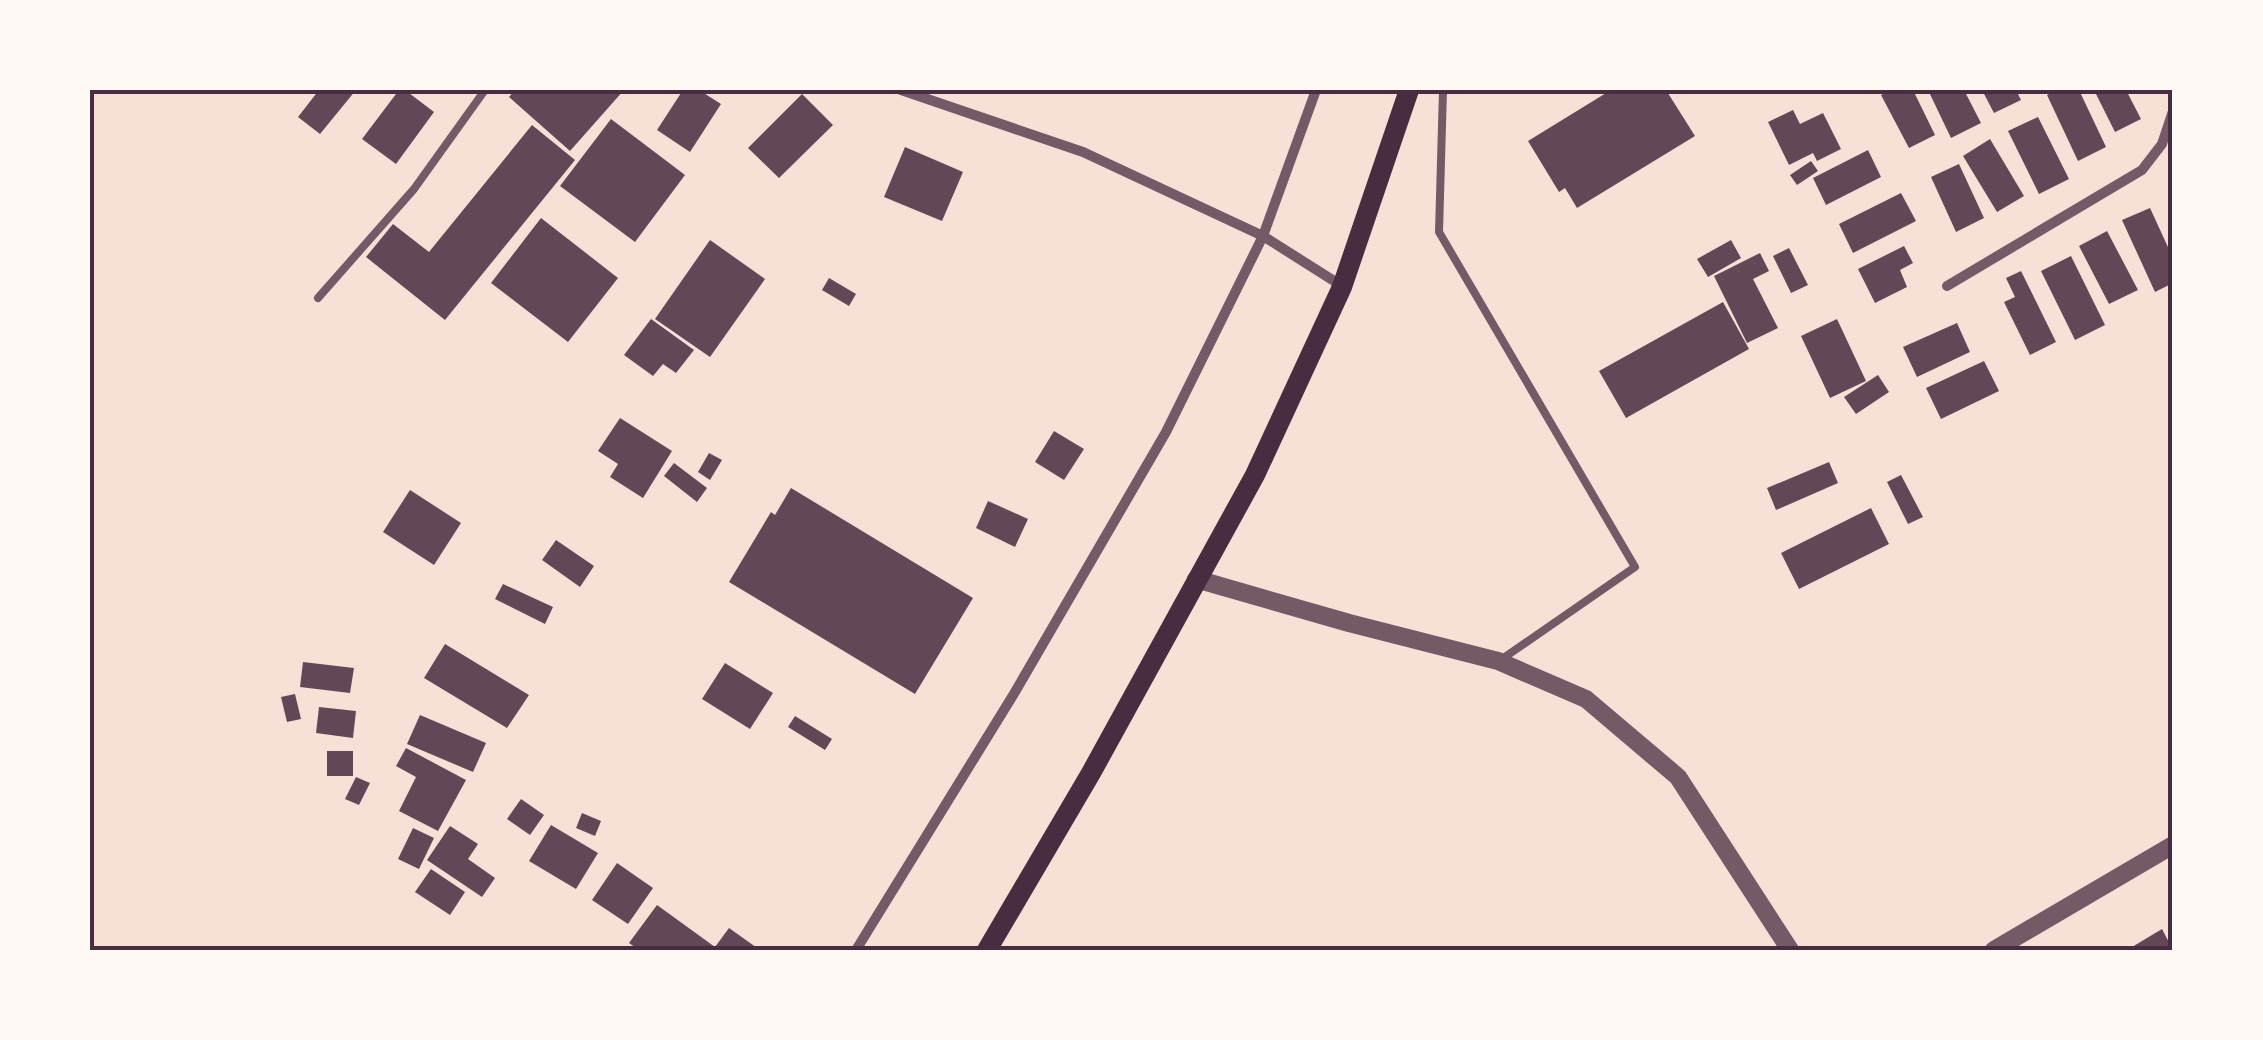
<svg xmlns="http://www.w3.org/2000/svg" width="2263" height="1040" viewBox="0 0 2263 1040" font-family="'Source Sans 3',sans-serif">
	<style>
		.building { fill: #644757 }
		.lines { fill: none; stroke-linecap: round; stroke-linejoin: round }
		.service { stroke: #755966; stroke-width: 8 }
		.minor { stroke: #755966; stroke-width: 10 }
		.tertiary { stroke: #755966; stroke-width: 18 }
		.secondary { stroke: #4a2c40; stroke-width: 20 }
		.neatline { fill: none; stroke: #4a2c40; stroke-width: 4 }
	</style>
	<rect width="100%" height="100%" fill="#f7e1d7"/>
	<path class="building" d="M319,90H356L320,134L298,117Z
		M399,90H405L434,112L396,164L362,139Z
		M515,90H624L570,151L509,97Z
		M683,90H699L721,104L690,152L657,130Z
		M1611,90H1666L1695,136L1577,208L1565,188L1559,192L1528,141Z
		M1891,90H1913L1935,135L1909,148L1881,95Z
		M1928,90H1964L1981,123L1951,138Z
		M1982,90H2016L2021,100L1994,113Z
		M2057,90H2079L2106,147L2078,161L2047,95Z
		M2094,90H2126L2141,119L2115,132Z
		M802,94L833,125L779,178L748,148Z
		M1793,110L1800,124L1823,113L1841,149L1817,161L1813,153L1789,165L1768,122Z
		M2038,117L2069,179L2039,194L2008,131Z
		M611,119L685,175L635,242L560,186Z
		M532,125L575,160L445,320L366,257L393,224L429,252Z
		M1990,139L2024,196L1997,212L1963,156Z
		M905,147L963,172L942,221L884,197Z
		M1868,150L1881,177L1826,205L1813,178Z
		M1811,161L1818,171L1797,185L1790,175Z
		M1959,164L1984,218L1956,232L1931,177Z
		M1901,193L1916,221L1853,253L1839,224Z
		M2150,208L2173,258V283L2155,292L2122,220Z
		M541,218L618,278L568,342L491,283Z
		M2107,231L2138,290L2109,304L2079,246Z
		M710,240L765,279L710,357L655,319Z
		M1731,240L1741,258L1708,277L1697,259Z
		M1904,246L1913,263L1900,270L1907,287L1875,303L1858,269Z
		M1789,248L1808,285L1791,293L1773,256Z
		M1760,253L1769,271L1753,279L1778,328L1747,343L1714,276Z
		M2071,256L2105,325L2075,340L2041,271Z
		M2021,271L2056,342L2030,355L2004,302L2015,297L2006,278Z
		M829,278L856,294L849,306L822,290Z
		M1723,302L1749,349L1626,418L1599,371Z
		M651,319L694,350L676,373L663,364L653,376L624,355Z
		M1837,319L1866,381L1830,398L1801,336Z
		M1957,323L1970,352L1917,377L1903,347Z
		M1984,361L1999,391L1941,419L1926,388Z
		M1878,375L1889,392L1856,414L1844,397Z
		M620,418L672,451L643,498L610,477L618,464L598,451Z
		M1054,431L1084,449L1064,480L1035,462Z
		M709,453L722,460L710,480L698,472Z
		M1829,462L1838,483L1776,510L1767,488Z
		M674,463L707,488L697,502L664,476Z
		M1901,475L1923,517L1908,524L1887,482Z
		M791,488L973,598L915,694L729,582L771,512L775,515Z
		M410,490L461,523L434,565L383,532Z
		M988,501L1028,519L1015,547L976,528Z
		M1871,508L1889,544L1799,589L1781,553Z
		M556,540L594,566L580,587L542,560Z
		M503,584L553,607L545,624L495,599Z
		M445,644L529,695L507,728L424,678Z
		M303,662L354,668L350,693L300,687Z
		M725,663L773,693L750,729L702,699Z
		M295,694L301,719L287,722L281,697Z
		M319,707L356,711L353,738L316,733Z
		M420,715L486,743L473,772L407,744Z
		M795,716L832,739L825,750L788,727Z
		M406,748L466,780L438,831L399,811L416,777L396,766Z
		M327,751H353V776H327Z
		M356,777L370,783L359,805L345,799Z
		M521,799L544,815L530,835L507,819Z
		M582,813L601,821L595,836L576,828Z
		M551,825L598,853L576,889L529,861Z
		M450,826L478,844L468,859L495,878L482,897L427,860Z
		M413,828L434,838L419,869L398,859Z
		M617,863L653,888L628,924L592,900Z
		M431,869L465,892L450,915L415,892Z
		M657,905L715,947L729,928L760,950H639L629,943Z
		M2162,929L2173,950H2127Z"/>
	<g class="lines">
		<path class="service" d="M1443,90L1439,232L1635,567L1502,659
			M318,298L414,189L485,90"/>
		<path class="minor" d="M901,90L1083,152L1263,236L1342,286
			M1947,286L2142,170L2162,144L2173,111
			M856,950L1015,692L1166,432L1263,236L1316,90"/>
		<path class="tertiary" d="M1196,579L1349,623L1498,661L1586,699L1678,777L1790,950
			M1994,950L2173,845"/>
		<path class="secondary" d="M987,950L1091,773L1255,475L1342,287L1409,90"/>
	</g>
	<rect width="2263" height="1040" fill="none" stroke="#fffaf5" stroke-width="185"/>
	<rect x="92" y="92" width="2078" height="856" class="neatline"/>
</svg>
